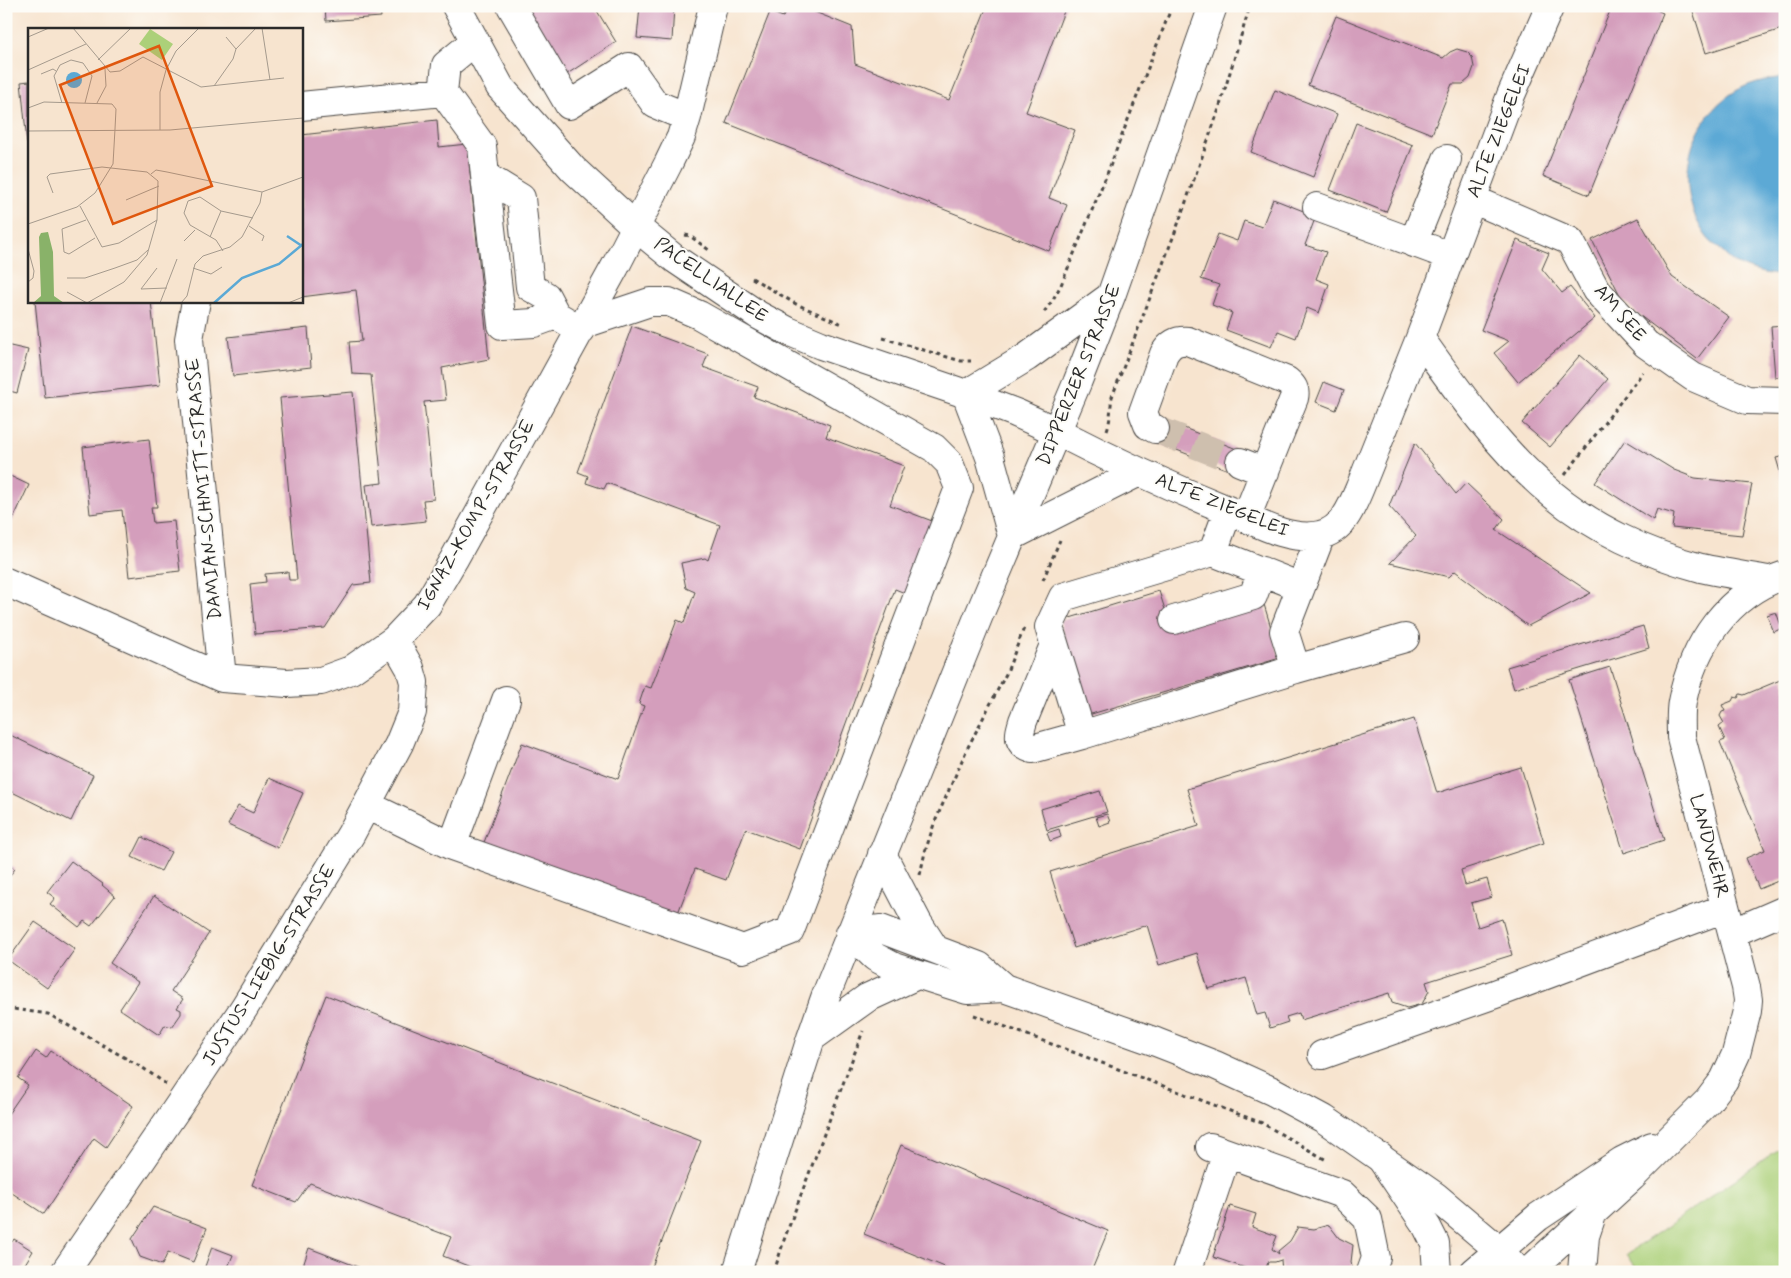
<svg xmlns="http://www.w3.org/2000/svg" width="1791" height="1278" viewBox="0 0 1791 1278" font-family="Mynerve,sans-serif">
	<style>
		.green { fill: #acd079; stroke: #6c7e52 }
		.water { fill: #5ba9d5; stroke: #436a80 }
		.building { fill: #d49ebc }
		.lines { fill: none; stroke-linecap: round; stroke-linejoin: round }
		.minor-tunnel { stroke: #cebfae; stroke-width: 28; stroke-dasharray: 28 14; stroke-linecap: butt }
		.minor-casing { stroke: #4a4744; stroke-width: 30 }
		.major-casing { stroke: #4a4744; stroke-width: 30 }
		.path { stroke: #4a4744; stroke-width: 3; stroke-dasharray: 4 4; stroke-linecap: butt }
		.minor { stroke: #fff; stroke-width: 28 }
		.major { stroke: #fff; stroke-width: 28 }
		.labels { text-anchor: middle; dominant-baseline: central; stroke-width: 4; stroke-linejoin: round; paint-order: stroke }
		.street-label { font-size: 19px; fill: #2b2b2b; stroke: #fdfcf7 }
		.inset-river { fill: none; stroke: #5ba9d5; stroke-width: 2.5 }
		.inset-road { fill: none; stroke: #a59a8d; stroke-width: 1 }
		.view { fill: #df570e; fill-opacity: 0.15; stroke: #df570e; stroke-width: 2.5 }
		.inset-edge { fill: none; stroke: #2b2b2b; stroke-width: 2.5 }
	</style>
	<rect width="100%" height="100%" fill="#fdfcf7"/>
	<filter id="ink" filterUnits="userSpaceOnUse"><feTurbulence type="fractalNoise" baseFrequency=".02" numOctaves="2"/><feDisplacementMap in="SourceGraphic" scale="10" xChannelSelector="R" yChannelSelector="G"/><feConvolveMatrix kernelMatrix="1 2 1 2 8 2 1 2 1" color-interpolation-filters="sRGB"/></filter>
	<filter id="wash" filterUnits="userSpaceOnUse"><feTurbulence type="fractalNoise" baseFrequency=".0096" numOctaves="4" result="noise"/><feDisplacementMap in="SourceGraphic" scale="20" xChannelSelector="R" yChannelSelector="G"/><feGaussianBlur stdDeviation="1.12" result="paint"/><feColorMatrix in="noise" values="0 0 0 0 0 0 0 0 0 0 0 0 0 0 0 0 0 1.4 0 .05"/><feComposite in="paint" operator="in"/></filter>
	<g filter="url(#wash)">
		<rect width="100%" height="100%" fill="#f7e4cf"/>
		<path class="green" d="M1785,1145V1272H1639L1627,1254Z"/>
		<path class="water" d="M1785,77V276C1766,274 1747,271 1731,260C1727,257 1723,253 1720,249C1715,245 1709,241 1706,236C1674,191 1685,125 1731,94C1747,83 1766,79 1785,77Z"/>
		<g id="blocks">
			<path class="building" d="M325,6H380L381,17L326,21Z
				M515,6H594L616,42L561,78Z
				M640,6H674L672,41L637,38Z
				M789,6H800L852,27L855,64L949,100L987,6H1066L1026,112L1075,130L1049,198L1067,205L1049,251L726,123L770,12L783,17Z
				M1612,6H1648L1663,13L1589,195L1543,176Z
				M1698,6H1781L1785,17V28L1706,53L1692,8Z
				M1336,16L1443,58L1450,52L1457,49L1467,52L1472,57L1474,67L1470,78L1463,84H1452L1432,134L1308,85Z
				M29,81V142L27,143L21,82Z
				M1275,90L1337,114L1313,177L1251,152Z
				M437,120L439,147L467,144L489,359L442,368L446,400L424,402L434,499L423,500L426,521L371,527L366,485L382,483L371,375L352,374L349,342L362,341L356,290L301,297V135Z
				M1356,123L1413,145L1386,212L1330,190Z
				M1273,199L1316,216L1305,245L1326,252L1316,279L1329,284L1319,313L1307,308L1296,338L1278,331L1271,347L1226,330L1232,313L1212,305L1219,285L1201,279L1218,234L1237,241L1244,221L1262,227Z
				M1638,218L1672,277L1729,317L1697,359L1639,315L1622,299L1592,240Z
				M1517,240L1549,253L1542,269L1562,293L1570,287L1595,318L1518,382L1494,353L1509,341L1481,330Z
				M35,301H151L160,385L45,398Z
				M1785,325V376L1775,377L1771,326Z
				M632,326L708,354L703,367L758,387L754,397L830,425L826,437L904,466L890,505L940,524L910,595L895,589L800,849L746,829L726,880L695,869L676,918L483,845L522,743L618,779L644,706L639,704L645,686L651,688L677,620L684,623L695,592L686,588L681,563L705,558L708,560L720,525L607,483L604,489L586,483L588,476L578,472Z
				M308,328L311,367L233,376L228,337Z
				M6,345L28,350L17,393L6,390Z
				M1580,355L1608,379L1550,447L1522,423Z
				M1324,382L1344,390L1336,410L1316,402Z
				M353,392L371,583L353,585L325,628L255,634L250,584L266,582L265,574L288,572L289,580H297L280,398Z
				M1159,418L1244,452L1236,473L1151,440Z
				M149,439L157,507H151L153,523L174,521L180,571L129,577L122,510L90,514L83,447Z
				M1625,440L1674,470L1695,478L1752,484L1742,535L1672,528L1674,514L1657,509L1653,520L1595,483Z
				M1415,443L1456,494L1466,483L1504,519L1496,530L1591,593L1528,626L1455,571L1449,577L1390,563L1416,536L1389,506Z
				M1785,456V485H1784L1776,458Z
				M6,474L29,485L11,524L6,522Z
				M1159,591L1171,628L1263,601L1280,658L1088,715L1060,621Z
				M1776,612L1782,628L1774,632L1767,615Z
				M1643,626L1649,648L1514,689L1507,667Z
				M1610,667L1664,840L1624,853L1569,680Z
				M1785,678V878L1759,889L1746,858L1765,850L1720,742L1725,740L1719,727L1724,723L1720,716L1722,712L1725,711L1722,705L1732,701L1734,697L1738,698L1740,694L1744,695Z
				M1414,719L1437,793L1521,767L1544,843L1461,870L1465,885L1487,879L1492,897L1471,903L1478,927L1502,919L1512,955L1426,982L1429,991L1422,1004L1407,1008L1392,1003L1389,993L1301,1020L1299,1013L1286,1017L1288,1022L1270,1028L1265,1013L1257,1015L1246,978L1208,989L1197,953L1159,965L1147,925L1074,948L1050,872L1199,826L1187,789Z
				M6,733L93,775L71,821L6,789Z
				M269,778L303,793L278,848L228,825L238,806L253,813Z
				M1100,791L1107,812L1047,830L1041,809Z
				M1107,814L1110,822L1099,826L1096,817Z
				M1059,829L1061,837L1050,841L1047,833Z
				M142,837L171,852L161,871L132,857Z
				M71,861L103,884L102,885L115,896L91,926L84,921L79,927L50,904L55,898L47,892Z
				M6,862L15,869L6,880Z
				M154,896L209,933L171,991L183,999L177,1008L181,1010V1014L172,1027L165,1025L159,1035L120,1009L138,982L110,963Z
				M35,922L75,949L47,988L8,960Z
				M326,995L701,1141L650,1272H483L443,1256L451,1237L310,1183L296,1202L252,1185Z
				M36,1051L46,1058L51,1051L133,1106L106,1147L94,1138L44,1214L6,1189V1117L28,1085L18,1078Z
				M901,1145L1108,1231L1091,1272H957L864,1234Z
				M1230,1206L1256,1214L1252,1227L1277,1236L1272,1249L1279,1254L1278,1251L1290,1241L1298,1227L1314,1229L1329,1225L1339,1238L1353,1245L1351,1262L1353,1272H1282L1281,1260L1275,1262H1268L1265,1272H1257L1213,1257Z
				M153,1207L207,1228L193,1262L168,1252L162,1265L140,1257L132,1239Z
				M6,1239L12,1242L14,1239L33,1251L20,1272H6Z
				M212,1247L233,1255L226,1272H203Z
				M309,1248L371,1272H301Z
				M136,1268L147,1271V1272H135Z"/>
		</g>
	</g>
	<g filter="url(#ink)">
		<use href="#blocks" fill-opacity="0" stroke="#4a4744" stroke-width="1"/>
		<g class="lines">
			<path class="minor-tunnel" d="M1155,429L1240,462"/>
			<defs>
				<path id="minor" d="M511,6L569,105L629,67L655,104L687,117
					M475,41L446,65L443,92L482,146L485,176L521,198L530,287L546,296L556,315L581,330
					M301,106L443,92
					M485,176L502,325L534,323L556,315
					M1472,199L1570,241L1596,290L1646,344L1693,377L1747,400L1785,401
					M1317,207L1450,256
					M1413,243L1447,159
					M196,301L189,339L222,678
					M1420,338C1459,393 1500,451 1552,494C1594,529 1648,554 1701,568C1723,573 1746,576 1768,580
					M1155,429L1148,425L1143,412L1164,354C1170,344 1176,340 1188,341L1287,381C1293,386 1296,390 1294,398L1246,518
					M1058,432C1114,461 1171,487 1230,511C1256,522 1290,542 1320,535C1344,530 1353,504 1361,485L1420,338L1511,95L1550,6
					M1240,462L1265,472
					M1228,511L1213,552L1063,597L1049,627L1082,735L1296,669L1284,631L1321,535
					M1012,536L1139,472
					M1213,552L1301,587
					M6,582L222,678L287,683L321,681L351,670L394,640L427,605L454,559L615,267L668,164L681,137L687,117L713,6
					M1174,620L1253,596L1262,571
					M1054,645L1023,721C1019,735 1016,743 1032,749L1082,735
					M1296,669L1405,638
					M367,805L452,846L506,700
					M452,846L743,949L790,931L959,488L949,463L934,448L699,315L669,302H650L584,324
					M1732,933L1785,910
					M1322,1055L1495,994L1725,908
					M1210,1147L1342,1194L1368,1219L1376,1258L1371,1272
					M1380,1157L1427,1227L1435,1243L1437,1272
					M65,1272L184,1098L244,1008L351,834L399,744L412,712L414,682L410,668L394,640
					M1187,1272L1227,1153
					M1474,1272L1538,1217L1622,1161L1652,1146
					M1528,1272L1632,1177L1708,1101L1724,1080L1736,1054L1747,1011L1748,1000L1746,987L1681,737C1681,725 1680,713 1682,702C1693,645 1728,593 1785,575
					M1582,1272L1585,1236L1593,1212"/>
				<path id="major" d="M456,6L500,87L573,169L636,227L675,259L758,315L788,331L821,345L966,394L1016,413L1058,432
					M966,394L1027,357L1111,296
					M966,394L990,457L1012,536
					M882,854L918,923L935,949
					M850,933L875,957L894,967L967,990L1004,988L1156,1042L1215,1065L1272,1091L1324,1119L1435,1196L1499,1250L1519,1272
					M850,933L881,929L979,966L1004,988
					M811,1038L867,998L917,975
					M737,1272L811,1038L826,995L979,615L1077,383L1111,296L1213,6"/>
			</defs>
			<use href="#minor" class="minor-casing"/>
			<use href="#major" class="major-casing"/>
			<path class="path" d="M685,235L690,236L709,250
				M752,278L796,304L842,324
				M1044,312L1052,301L1061,285L1107,174L1172,6
				M883,338L961,361H971
				M1107,430C1111,419 1110,409 1112,397L1177,227L1218,112L1250,6
				M1565,475L1643,372
				M1043,580L1060,540
				M920,875L925,852L934,824L967,749L1007,672L1024,628
				M6,1008L48,1014L143,1068L166,1084
				M974,1015L1262,1123L1328,1161
				M774,1272L785,1237L863,1031"/>
			<use href="#minor" class="minor"/>
			<use href="#major" class="major"/>
		</g>
	</g>
	<g class="labels">
		<g class="street-label">
			<text transform="translate(1499 131) rotate(-68)">ALTE ZIEGELEI</text>
			<text transform="translate(711 280) rotate(35)">PACELLIALLEE</text>
			<text transform="translate(1620 313) rotate(49)">AM SEE</text>
			<text transform="translate(1079 375) rotate(-68)">DIPPERZER STRASSE</text>
			<text transform="translate(204 489) rotate(-95)">DAMIAN-SCHMITT-STRASSE</text>
			<text transform="translate(1222 505) rotate(22)">ALTE ZIEGELEI</text>
			<text transform="translate(476 515) rotate(-60)">IGNAZ-KOMP-STRASSE</text>
			<text transform="translate(1709 846) rotate(75)">LANDWEHR</text>
			<text transform="translate(269 965) rotate(-58)">JUSTUS-LIEBIG-STRASSE</text>
		</g>
	</g>
	<g transform="translate(28 28)">
		<rect width="275" height="275" fill="#f7e4cf"/>
		<path d="M122,1L145,16L134,32L111,16Z" fill="#acd079"/>
		<path d="M20,204L25,224L26,268L36,275H5L13,268L11,209L13,205Z" fill="#89b269"/>
		<path d="M38 52a8 8 0 1 1 16 0a8 8 0 1 1-16 0Z" fill="#5ba9d5"/>
		<path class="inset-river" d="M259,208L274,218M186,275L214,250L251,236L275,216"/>
		<path class="inset-road" d="M45,0L82,44L92,43L115,29L173,59L256,50M234,0L242,52M0,9L21,0M198,9L208,21M70,32L103,0M0,42L58,16M13,46L25,41L28,43M186,58L205,31L208,21L228,0M34,75L26,48L32,37L43,32L55,35L64,48L57,75M69,75L78,58L77,41M0,80L16,74L84,76L88,81L87,101M132,102V64L138,42L148,23L171,0M0,103L142,102L275,90M123,146L128,142L139,144L234,164L275,149M25,165L19,149L22,146L74,139L119,144L130,153L129,192L119,227L96,254L59,275M98,172L131,158M52,178L74,219L91,215L129,192M58,192L34,201L36,224L41,226L67,210M0,196L49,179L67,165L85,136L87,101M221,198L236,208L234,213M182,209L193,183M156,213L167,202M0,221L6,243L5,250L0,254M195,223L188,212L162,197L156,185L160,173L172,169L193,183L225,190M129,240L113,261L139,260M165,240L183,246L194,239M39,250H57L87,240L109,232L120,222M39,264L59,275M132,275L149,231M153,275L159,268L167,236L175,228L202,219L214,209L232,175L234,164M260,275L275,269"/>
		<path class="view" d="M131,18L184,158L85,196L32,57Z"/>
		<rect width="275" height="275" class="inset-edge"/>
	</g>
	<rect width="1791" height="1278" fill="none" stroke="#fdfcf7" stroke-width="25"/>
</svg>
